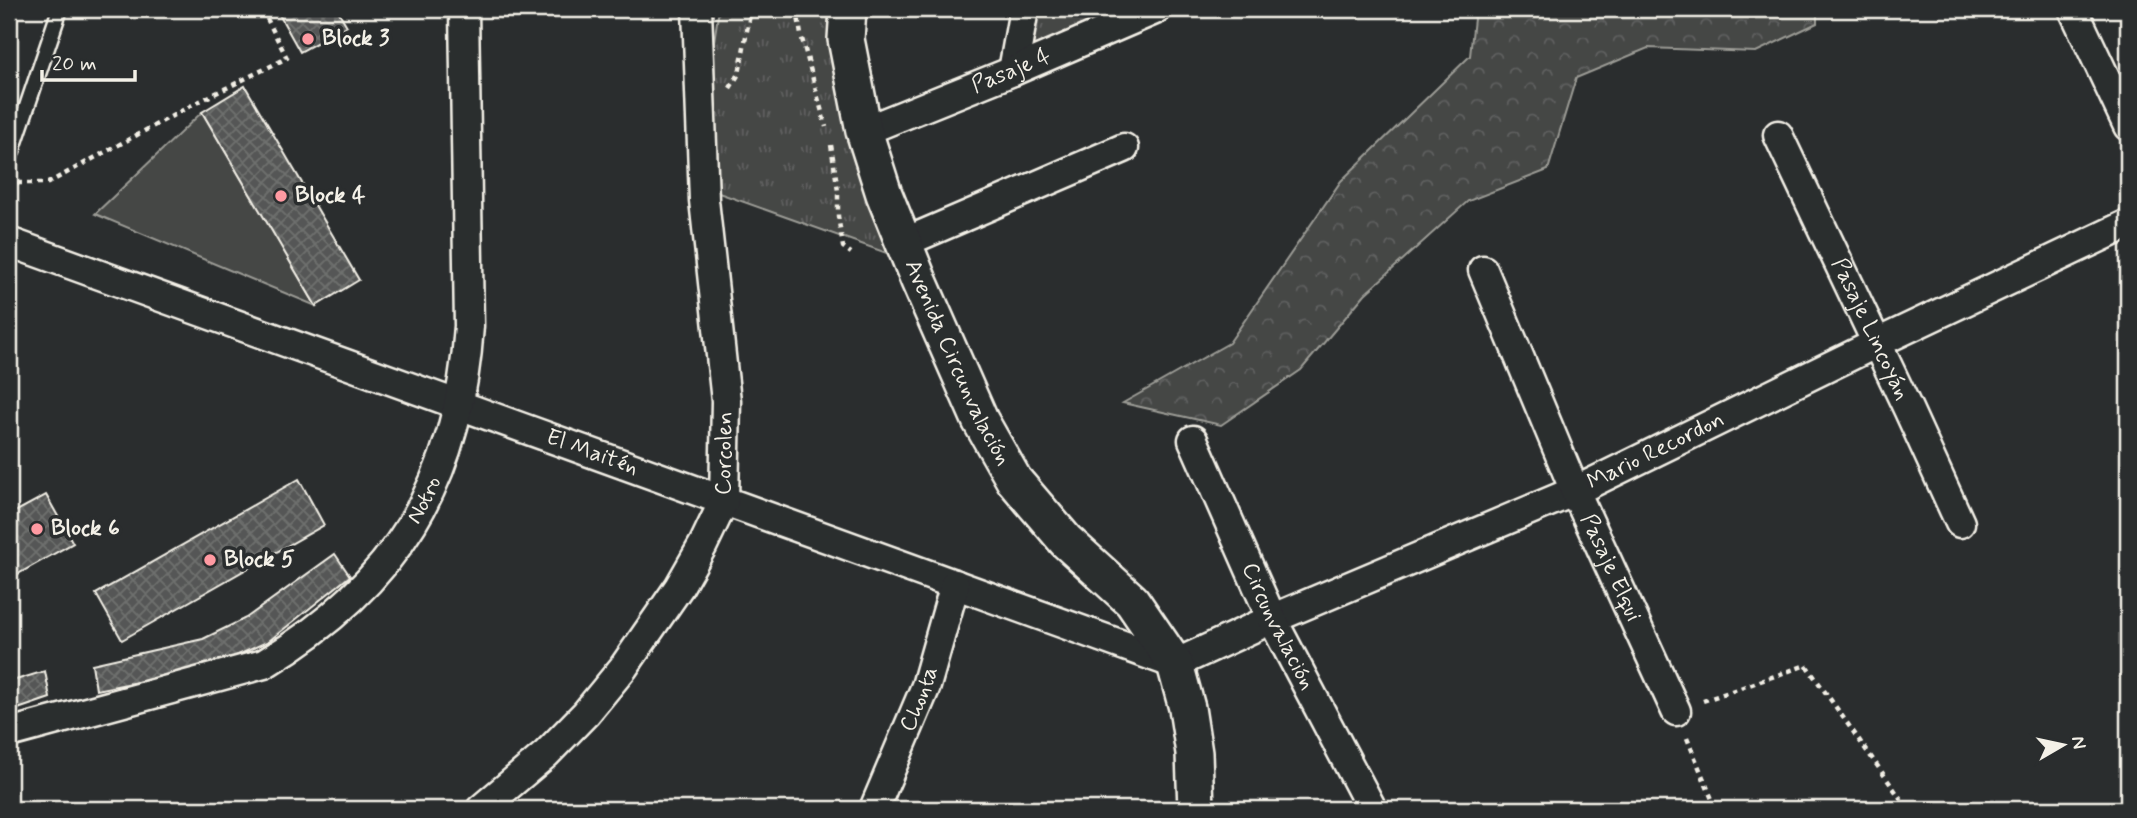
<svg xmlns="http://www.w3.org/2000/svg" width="2137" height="818" viewBox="0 0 2137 818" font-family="Mynerve,sans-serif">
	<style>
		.green { fill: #444645; stroke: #9c9c96; stroke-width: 2 }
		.forest { fill: url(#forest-crowns); stroke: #9c9c96; stroke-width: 2 }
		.park { fill: url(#park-tufts); stroke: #9c9c96; stroke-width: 2 }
		.building { fill: url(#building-cross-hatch); stroke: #f4f1e8; stroke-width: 2 }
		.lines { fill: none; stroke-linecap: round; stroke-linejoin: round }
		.service-casing { stroke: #f4f1e8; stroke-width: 19 }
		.minor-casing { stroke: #f4f1e8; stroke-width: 33 }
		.tertiary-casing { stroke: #f4f1e8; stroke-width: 40 }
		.path { stroke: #f4f1e8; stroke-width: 4.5; stroke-dasharray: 5 5; stroke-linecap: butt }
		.service { stroke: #2a2d2e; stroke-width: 14 }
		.minor { stroke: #2a2d2e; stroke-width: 28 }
		.tertiary { stroke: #2a2d2e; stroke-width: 35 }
		.poi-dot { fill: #ff9aa2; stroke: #2a2d2e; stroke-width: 2.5 }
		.labels { text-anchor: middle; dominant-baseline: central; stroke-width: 7; stroke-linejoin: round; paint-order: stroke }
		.poi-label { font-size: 23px; font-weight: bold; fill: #f4f1e8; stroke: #2a2d2e; text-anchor: start }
		.street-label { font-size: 23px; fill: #f4f1e8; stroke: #2a2d2e }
	</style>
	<defs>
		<pattern id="forest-crowns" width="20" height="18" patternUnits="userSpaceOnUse" patternTransform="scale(1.75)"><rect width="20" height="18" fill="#444645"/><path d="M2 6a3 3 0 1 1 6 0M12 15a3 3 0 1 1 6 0" fill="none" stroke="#606160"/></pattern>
		<pattern id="park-tufts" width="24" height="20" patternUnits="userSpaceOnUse" patternTransform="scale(1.75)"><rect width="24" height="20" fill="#444645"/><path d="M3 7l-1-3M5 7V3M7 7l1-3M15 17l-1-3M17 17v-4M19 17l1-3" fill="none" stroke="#606160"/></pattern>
		<pattern id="building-cross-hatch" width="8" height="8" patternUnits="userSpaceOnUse" patternTransform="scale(1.75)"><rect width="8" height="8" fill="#555756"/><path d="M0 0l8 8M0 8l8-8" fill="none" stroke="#6e706e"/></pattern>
	</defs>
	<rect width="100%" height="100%" fill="#2a2d2e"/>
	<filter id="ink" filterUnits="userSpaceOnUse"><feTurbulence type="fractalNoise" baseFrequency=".0143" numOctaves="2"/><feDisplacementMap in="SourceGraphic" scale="14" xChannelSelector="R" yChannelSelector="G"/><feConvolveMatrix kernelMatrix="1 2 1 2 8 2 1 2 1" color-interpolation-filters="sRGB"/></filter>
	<g filter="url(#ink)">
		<path class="green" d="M202,112L316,306L95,214Z"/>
		<path class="forest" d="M1475,9H1817V23L1756,52L1648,48L1576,78L1548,170L1468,201L1365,294L1301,370L1221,425L1123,403L1229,343L1341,181L1470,56Z"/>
		<path class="park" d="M719,9H830L832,49L892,255L716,192L714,41Z
			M1035,9H1121L1030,50Z"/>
		<path class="building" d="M276,9H337L347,26L300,52Z
			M245,86L359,280L316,306L202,112Z
			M299,479L324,525L122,640L96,594Z
			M46,495L73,543L9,579V515Z
			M335,554L350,576L269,641L209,668L96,690L92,664L203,639L246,618Z
			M45,671L50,698L9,712V682Z"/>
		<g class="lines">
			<defs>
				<path id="service" d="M9,160L60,9"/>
				<g id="minor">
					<path d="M2073,9L2128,126"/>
					<path d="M1013,71L1024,9"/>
					<path id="s1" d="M864,131L1013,71L1157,9"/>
					<path id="s2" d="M1778,135L1908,409L1960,523"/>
					<path id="s3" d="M9,242L1175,664L1272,619L1575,491L1877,343L2128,224"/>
					<path d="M903,243L1124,148"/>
					<path id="s4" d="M1483,270L1575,491L1676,711"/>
					<path id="s5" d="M1193,440L1272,619L1372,809"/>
					<path id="s6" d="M9,733L264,664C396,585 459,481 469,326L464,9"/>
					<path id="s7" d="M481,809L546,754L586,713L623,668L679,587L703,545L724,501L726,401L704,200L697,9"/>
					<path id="s8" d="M874,809L926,686L955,584"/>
				</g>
				<g id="tertiary">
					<path id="s9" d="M848,9L846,39L864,131L884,194L919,281L980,420L1014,480L1066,541L1132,601L1175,664L1187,708L1194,753L1196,809"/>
				</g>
			</defs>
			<use href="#service" class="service-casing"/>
			<use href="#minor" class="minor-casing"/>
			<use href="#tertiary" class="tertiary-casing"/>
			<path class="path" d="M797,9L801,35L826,127
				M730,88L739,74L751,9
				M831,145L838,191V216L843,247L851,253
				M17,183H48L196,103L287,58L262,9
				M1703,701L1806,665L1908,809
				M1687,738L1716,809"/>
			<use href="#service" class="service"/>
			<use href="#minor" class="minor"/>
			<use href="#tertiary" class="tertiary"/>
		</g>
	</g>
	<g class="poi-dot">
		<circle cx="308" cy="39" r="7"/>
		<circle cx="281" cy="196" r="7"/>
		<circle cx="37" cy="529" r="7"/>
		<circle cx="210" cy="560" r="7"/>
	</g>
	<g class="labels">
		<g class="poi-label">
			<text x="322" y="39">Block 3</text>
			<text x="295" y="196">Block 4</text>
			<text x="51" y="529">Block 6</text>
			<text x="224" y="560">Block 5</text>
		</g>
		<g class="street-label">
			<text stroke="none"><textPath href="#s1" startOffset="159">Pasaje 4</textPath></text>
			<text stroke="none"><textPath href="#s2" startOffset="215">Pasaje Lincoyán</textPath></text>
			<text stroke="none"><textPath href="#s9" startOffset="374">Avenida Circunvalación</textPath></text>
			<text stroke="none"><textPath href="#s3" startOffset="1766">Mario Recordon</textPath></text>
			<text stroke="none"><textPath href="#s7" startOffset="444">Corcolen</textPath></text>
			<text stroke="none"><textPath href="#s3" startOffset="620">El Maitén</textPath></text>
			<text stroke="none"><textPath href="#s6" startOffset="497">Notro</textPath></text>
			<text stroke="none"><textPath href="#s4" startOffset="324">Pasaje Elqui</textPath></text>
			<text stroke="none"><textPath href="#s5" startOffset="205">Circunvalación</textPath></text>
			<text stroke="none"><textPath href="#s8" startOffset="119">Chonta</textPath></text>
		</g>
	</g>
	<rect width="2137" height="818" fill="none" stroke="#2a2d2e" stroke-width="35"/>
	<rect x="18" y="18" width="2102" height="783" fill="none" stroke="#f4f1e8" stroke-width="2.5" filter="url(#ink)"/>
	<g transform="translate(2063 745) rotate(81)" stroke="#2a2d2e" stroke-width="5" paint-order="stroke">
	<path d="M0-5L12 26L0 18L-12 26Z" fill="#f4f1e8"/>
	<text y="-10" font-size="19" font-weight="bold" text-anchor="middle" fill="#f4f1e8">N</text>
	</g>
	<path d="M42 70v10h93v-10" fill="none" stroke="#f4f1e8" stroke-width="3.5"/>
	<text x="52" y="70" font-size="21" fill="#f4f1e8" stroke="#2a2d2e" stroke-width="5" paint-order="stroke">20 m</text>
</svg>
